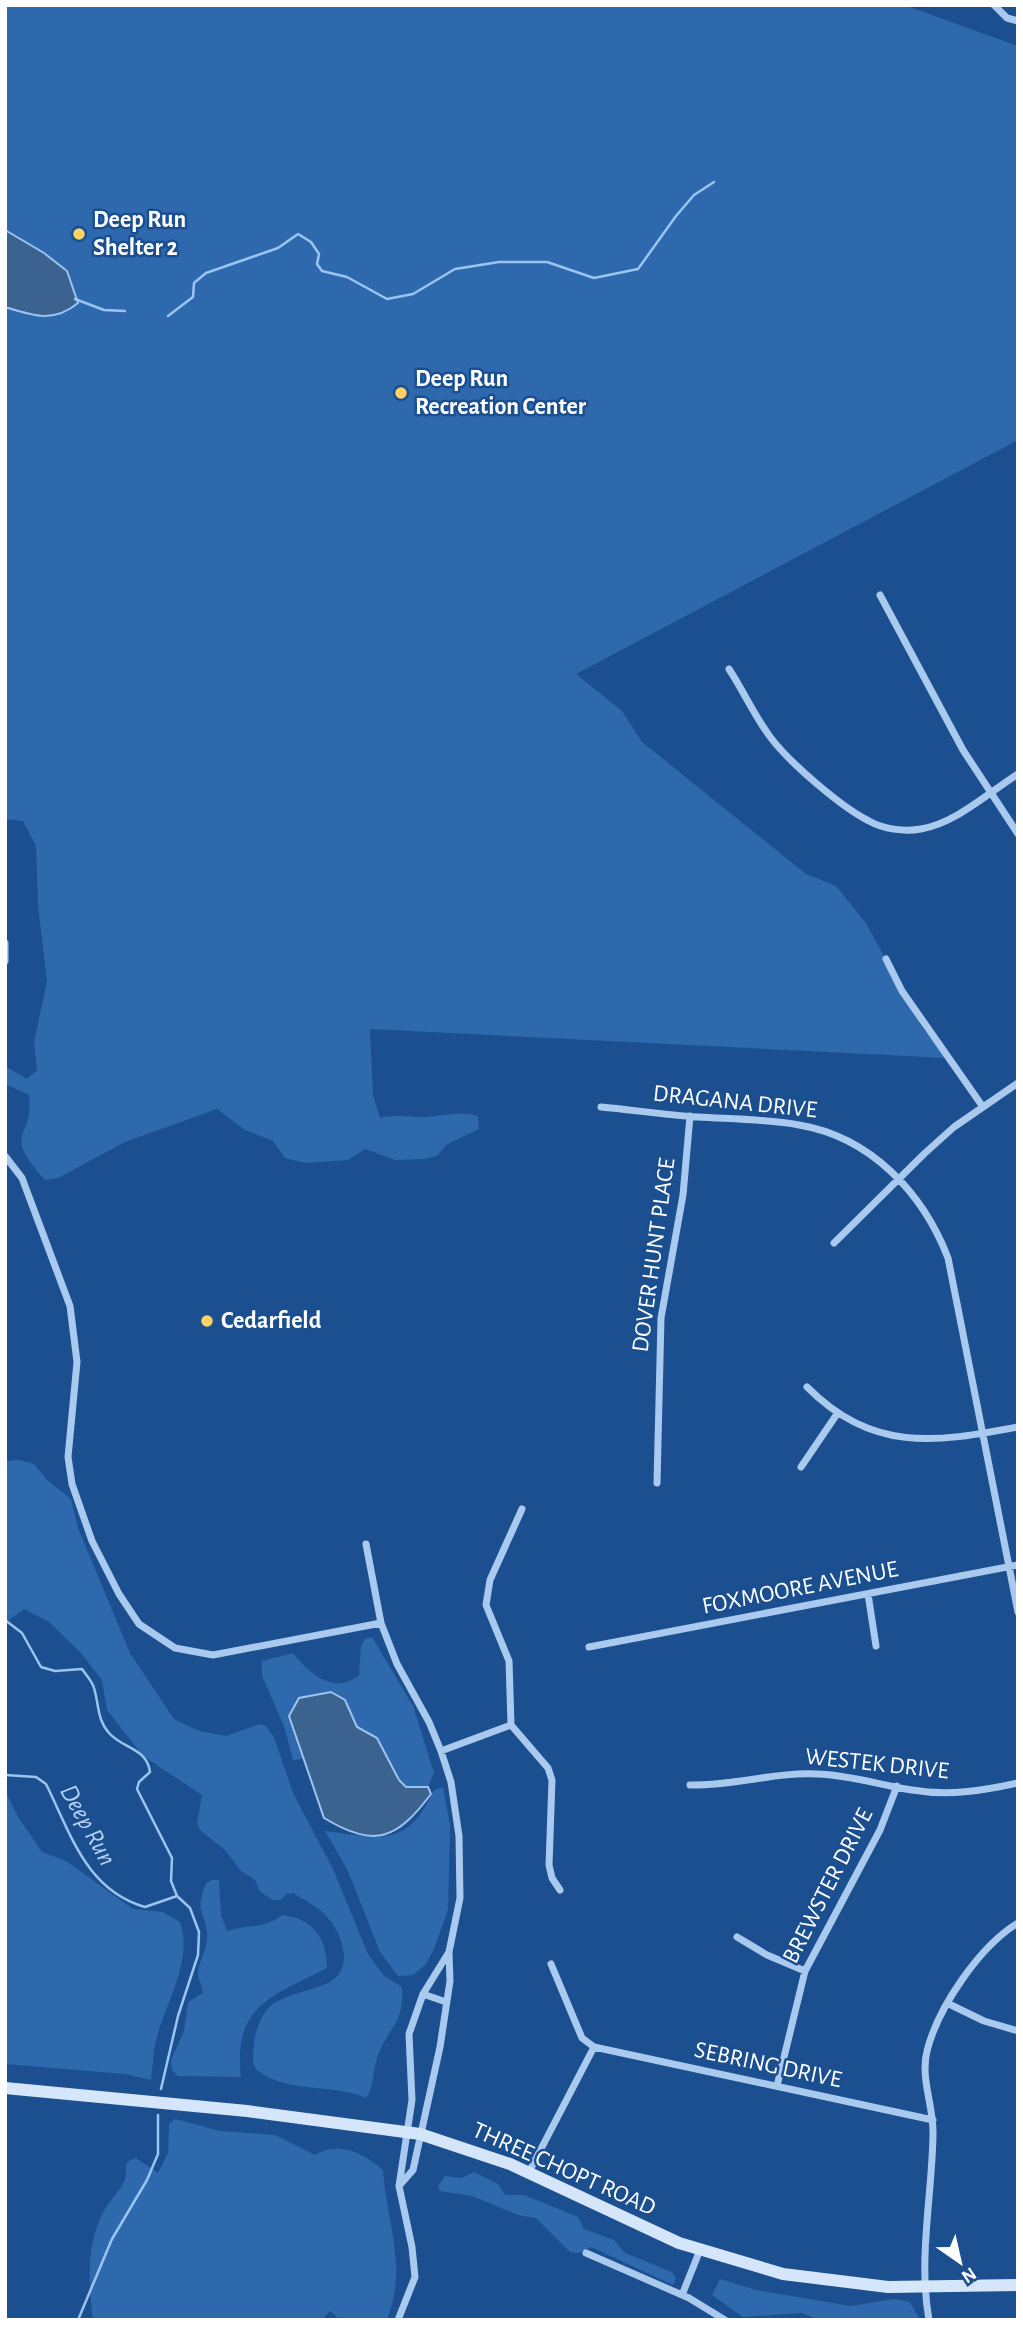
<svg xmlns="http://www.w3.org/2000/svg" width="1023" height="2325" viewBox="0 0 1023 2325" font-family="'Alegreya Sans',sans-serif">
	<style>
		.green { fill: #2e69ad }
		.water { fill: #3c6290; stroke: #9cc4f0; stroke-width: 2 }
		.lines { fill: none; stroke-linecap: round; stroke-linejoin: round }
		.stream { stroke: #9cc4f0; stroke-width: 2.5 }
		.street { stroke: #a9c9ee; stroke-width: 7 }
		.secondary { stroke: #d6e6fa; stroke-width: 12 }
		.poi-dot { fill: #ffd166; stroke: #1b4f8f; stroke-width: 2.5 }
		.labels { text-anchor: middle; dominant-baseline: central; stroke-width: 5; stroke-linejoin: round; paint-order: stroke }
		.poi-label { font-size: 24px; font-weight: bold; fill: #fff; stroke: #1b4f8f; text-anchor: start }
		.street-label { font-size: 24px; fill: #fff; stroke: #1b4f8f }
		.water-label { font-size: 26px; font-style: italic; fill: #b5d3f5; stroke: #1b4f8f }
	</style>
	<rect width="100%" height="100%" fill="#1b4f8f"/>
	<path class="green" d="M5,5H904L1018,46V440L576,674L622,711L642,742L806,874L836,886L866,923L922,1027L946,1058L370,1029L373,1095L380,1118C395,1114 408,1117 424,1117C443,1117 459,1110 478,1116L479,1129L446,1145L437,1156L424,1159L395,1160L365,1149L348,1160L306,1163L285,1158L273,1141L245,1130L217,1109L125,1142L58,1178L45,1180C0,1129 34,1143 29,1095L5,1084V1066L27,1079L37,1070L34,1042L47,981L38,906L36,846L23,821L5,819Z
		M20,1460L34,1464L48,1481L71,1499L78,1528L130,1653L174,1719L199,1731L226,1736L260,1724L266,1726L274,1737L293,1793L333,1869L368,1954L384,1976L402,1987C404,2024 390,2025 378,2055C372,2069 375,2086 366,2098C333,2083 289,2094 258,2071C251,2066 253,2054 254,2046C254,2033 262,2011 273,2004C289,1993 311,1991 328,1983C358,1968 340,1926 320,1910C312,1904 302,1899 293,1893L286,1894L281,1900H273L260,1892L255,1880L241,1871L225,1850L201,1831L197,1823L202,1795L143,1756L107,1710L102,1680L80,1652L49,1622L24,1609L5,1623V1461Z
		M372,1637L413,1706L434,1773L428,1787H406L399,1780L377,1738L357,1727L345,1700L289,1716L303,1759L293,1760L284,1726L262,1676V1661L293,1653C309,1673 334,1696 359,1675L361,1646L365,1639Z
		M443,1787L450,1825L448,1910L434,1949L426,1964L413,1975L398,1976L380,1952L348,1871L325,1831C381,1838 407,1849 434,1790Z
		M5,1790L18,1817L42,1852L66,1861L133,1909L163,1912L180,1922C193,1960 167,2000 157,2037C153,2050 153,2066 151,2080L125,2074L5,2064Z
		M212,1880H219L221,1915L227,1931C252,1923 261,1930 283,1915C314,1919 327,1939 327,1968C271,1997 233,2005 241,2077L178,2076L172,2070L171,2060L184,2031L188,2002L203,1993C202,1984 197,1979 198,1971C200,1958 209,1946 207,1932C203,1905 195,1914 206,1883Z
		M175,2119L220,2131L275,2135L315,2155C340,2140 363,2153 383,2170C387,2226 408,2264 387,2320H340L330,2311L322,2320H93C89,2287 86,2250 100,2219C105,2205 117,2195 124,2182C129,2171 120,2162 136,2158L158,2173L168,2153L169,2124Z
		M474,2172L498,2184L505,2195H524L578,2217L584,2229L614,2240L625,2253L672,2272L676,2278L673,2285L591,2247L579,2253L570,2252L536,2218L518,2215L472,2196L440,2191L438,2186L445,2176L462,2178Z
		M720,2279L756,2290L851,2306L893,2299L910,2302L920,2320H819L802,2313L743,2317L712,2295Z"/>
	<path class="water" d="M5,230L44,253L67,271L78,303C54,323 34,316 5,307Z
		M331,1692L345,1700L357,1727L377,1738L399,1780L406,1787H428L431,1794C397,1839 376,1849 324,1818L289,1716L299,1698Z"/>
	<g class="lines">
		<path class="stream" d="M75,299L104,310L125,311
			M168,316L193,297L194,283L206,273L278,248L298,234L311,242L319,254L317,264L322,271L347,277L387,299L413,294L455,269L499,262H547L594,278L638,269L676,216L694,195L714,182
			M5,1620L22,1633L41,1667L55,1671L82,1669C86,1675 92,1681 94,1688C99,1704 97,1720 109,1733C123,1749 147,1748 150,1772L139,1782L137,1789L172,1858L171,1881L177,1896L190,1908L199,1932L198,1955L178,2016L161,2089
			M5,1775L36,1777L46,1784C71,1834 86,1890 145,1907L177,1896
			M78,2320L112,2239L147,2180L158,2154V2115"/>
		<path class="street" d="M994,5L1007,18L1018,21
			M880,595L963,750L1018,834
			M729,669C744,692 755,717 771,738C790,763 841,807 869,821C883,829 904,832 921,829C956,823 988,793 1018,774
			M5,943V961
			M886,959L902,991L983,1107
			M601,1107C633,1110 665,1115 698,1117C731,1119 766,1119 799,1125C871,1137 923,1193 948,1258L1018,1612
			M5,1156L22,1178L70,1306L77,1362L68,1457L72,1484L92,1541L119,1594L139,1624L175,1648L213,1655L381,1623
			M834,1243L925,1153L954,1127L1018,1083
			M807,1387C872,1452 934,1443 1018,1427
			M801,1467L837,1414
			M657,1483L661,1318L683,1195L690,1116
			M522,1509L490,1580L486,1605L509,1661L511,1725L548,1768L552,1780L549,1865L552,1878L560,1890
			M366,1544L381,1623L397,1664L429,1722L441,1751L451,1782L459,1836L460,1898L449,1952L450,1981L440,2047L413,2170L399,2186
			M868,1594L876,1646
			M589,1647L1018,1565
			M441,1751L511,1725
			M690,1785C733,1786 774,1772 817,1774C850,1775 880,1785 912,1790C948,1796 982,1791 1018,1783
			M737,1937L767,1955L805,1971
			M551,1964L582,2038L594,2047L933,2120
			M423,1994L446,2002
			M949,2004L984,2021L1018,2031
			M777,2086L805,1971L880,1830L897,1786
			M529,2172L594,2047
			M586,2253L689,2298L725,2320
			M682,2295L700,2250
			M398,2320L415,2277L412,2247L399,2186L412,2100L409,2034L423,1994L449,1952
			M929,2320C918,2259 932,2196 933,2135C934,2106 920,2079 927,2051C938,2007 980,1946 1018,1923"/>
		<path class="secondary" d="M5,2088L247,2111L420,2134L510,2164L679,2243L783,2274L888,2287L1018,2285"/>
	</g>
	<g class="poi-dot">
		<circle cx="79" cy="234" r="7"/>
		<circle cx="401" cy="393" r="7"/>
		<circle cx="207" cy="1321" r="7"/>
	</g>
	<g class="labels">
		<g class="poi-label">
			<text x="93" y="220">Deep Run<tspan x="93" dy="28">Shelter 2</tspan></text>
			<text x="415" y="379">Deep Run<tspan x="415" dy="28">Recreation Center</tspan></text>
			<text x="221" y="1321">Cedarfield</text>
		</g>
		<g class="street-label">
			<text transform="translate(735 1102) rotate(6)">DRAGANA DRIVE</text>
			<text transform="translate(654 1255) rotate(-82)">DOVER HUNT PLACE</text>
			<text transform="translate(800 1588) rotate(-11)">FOXMOORE AVENUE</text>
			<text transform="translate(877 1764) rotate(6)">WESTEK DRIVE</text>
			<text transform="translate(828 1886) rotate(-63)">BREWSTER DRIVE</text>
			<text transform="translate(768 2065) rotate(12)">SEBRING DRIVE</text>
			<text transform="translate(564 2169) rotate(24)">THREE CHOPT ROAD</text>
		</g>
		<g class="water-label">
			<text transform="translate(88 1825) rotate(61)">Deep Run</text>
		</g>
	</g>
	<rect width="1023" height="2325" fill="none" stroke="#ffffff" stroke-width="14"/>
	<g transform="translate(960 2262) rotate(146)" stroke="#1b4f8f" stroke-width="5" paint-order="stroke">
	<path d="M0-5L12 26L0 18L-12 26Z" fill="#ffffff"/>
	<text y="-10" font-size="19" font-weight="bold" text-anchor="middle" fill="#ffffff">N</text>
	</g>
</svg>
